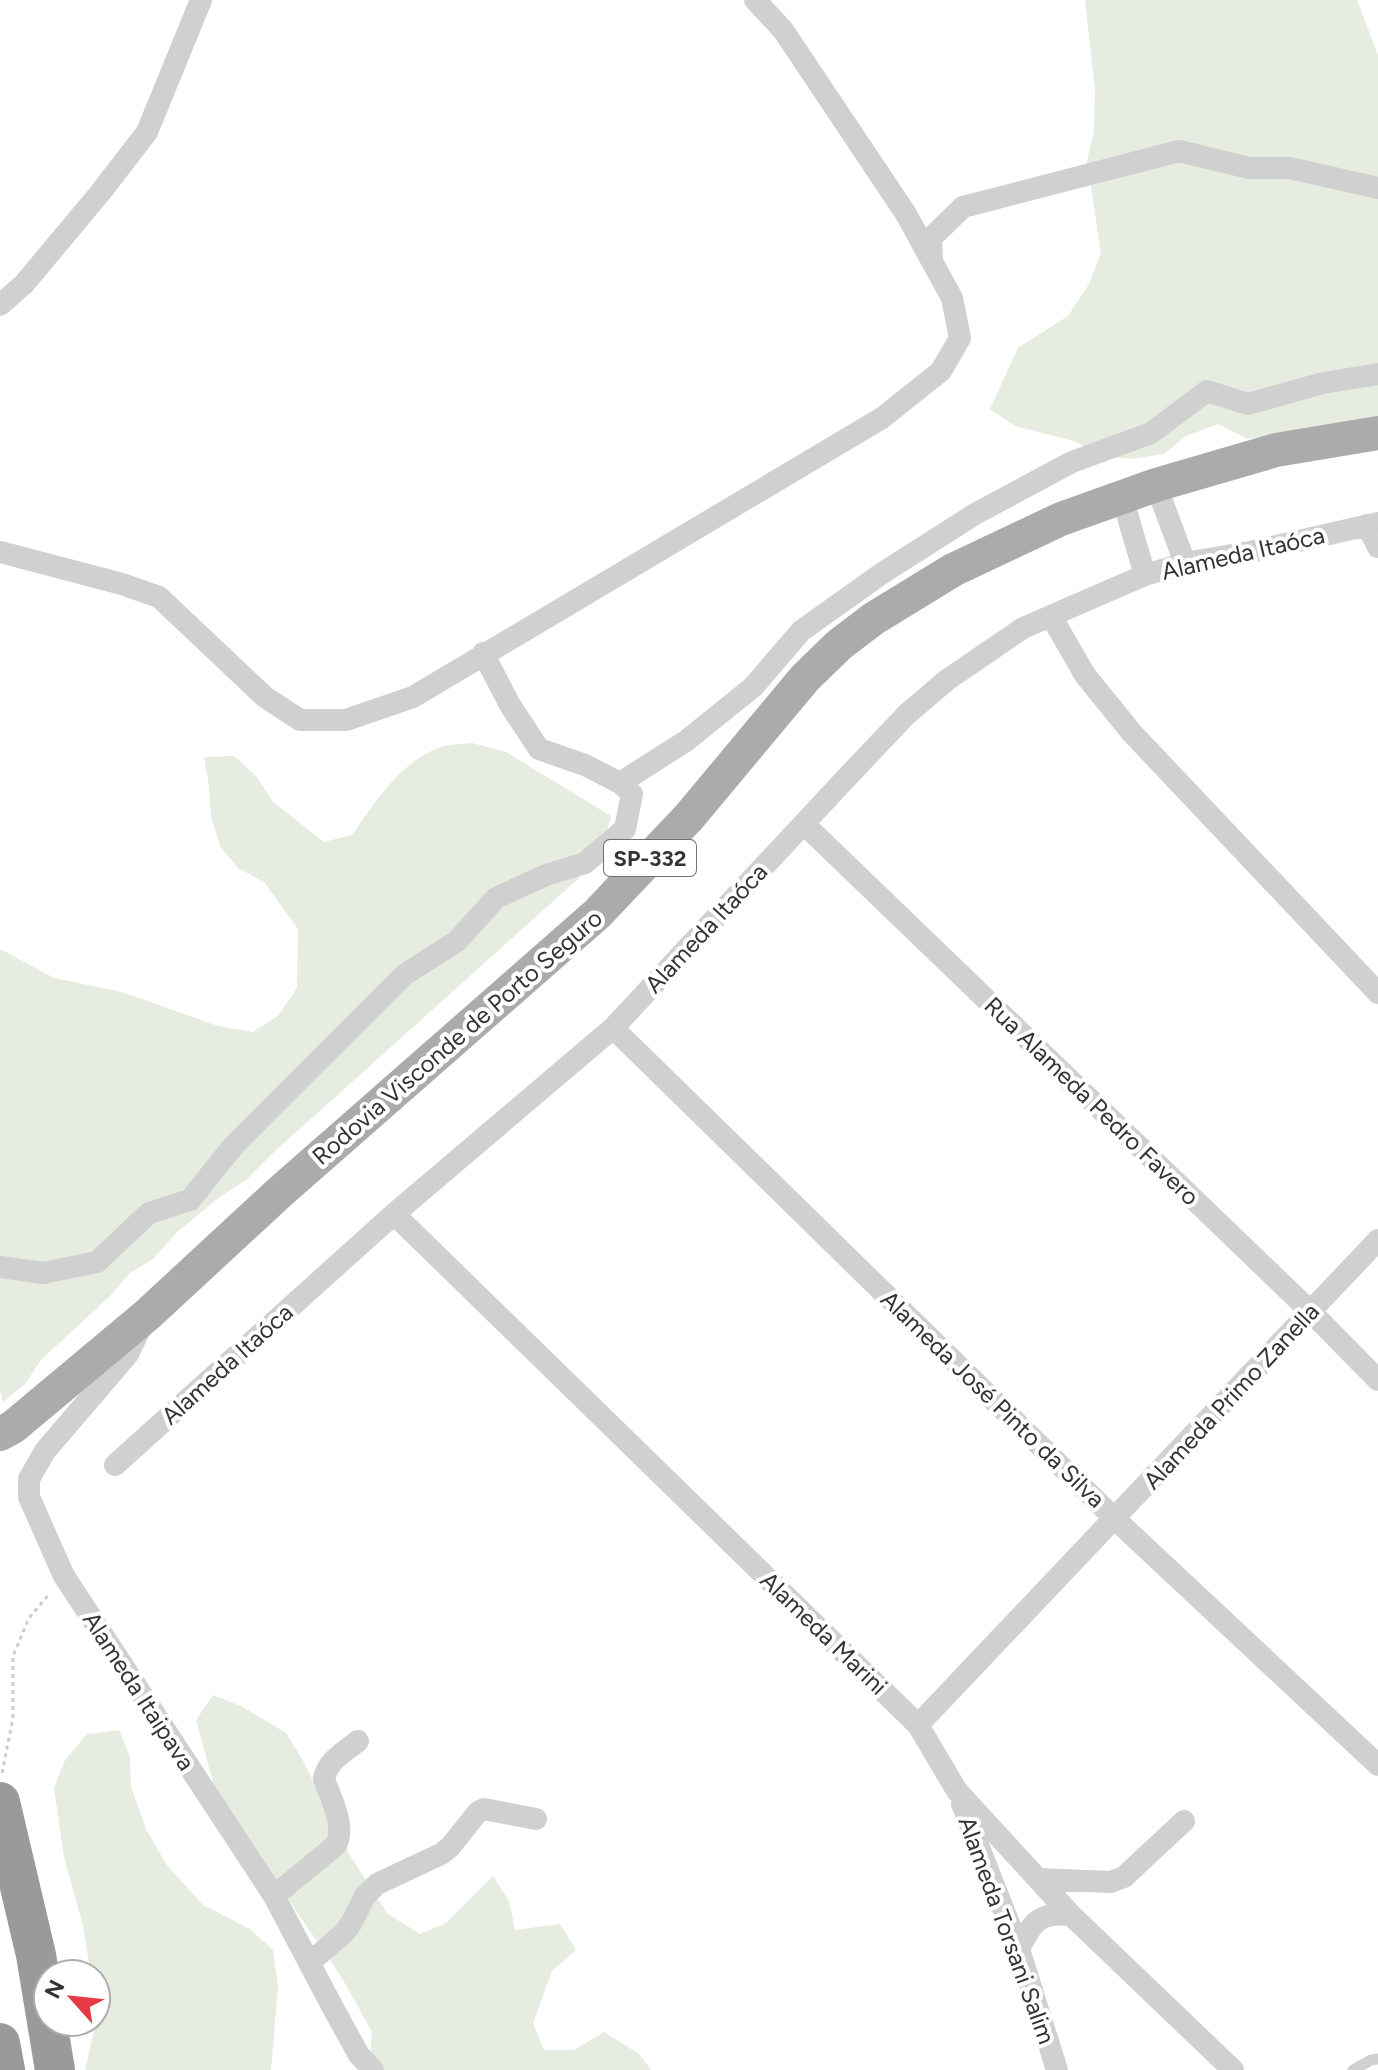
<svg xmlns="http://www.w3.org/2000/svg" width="1378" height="2070" viewBox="0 0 1378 2070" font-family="Figtree,sans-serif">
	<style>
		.green { fill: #e6ecdf }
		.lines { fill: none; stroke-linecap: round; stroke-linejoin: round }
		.path { stroke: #cdcdcd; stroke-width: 3; stroke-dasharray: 4 4; stroke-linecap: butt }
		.lane { stroke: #d0d0d0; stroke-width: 11 }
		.street { stroke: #d0d0d0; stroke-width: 22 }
		.primary { stroke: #ababab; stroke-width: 34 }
		.highway { stroke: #9a9a9a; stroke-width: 40 }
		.labels { text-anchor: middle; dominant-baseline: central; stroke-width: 8; stroke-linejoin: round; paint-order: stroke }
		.shield { fill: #fff; stroke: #707070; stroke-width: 2 }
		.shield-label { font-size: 22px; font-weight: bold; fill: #333 }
		.street-label { font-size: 24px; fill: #333; stroke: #fff }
	</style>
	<rect width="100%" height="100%" fill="#fff"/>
	<path class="green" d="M1085,0H1357L1378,55V418L1248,439L1218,424L1186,436L1164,454L1132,459L1104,456L1074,441L1015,426L990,409L1018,348L1068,316L1089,284L1101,253L1087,161L1094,131L1095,90Z
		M472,743L506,752L611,816L603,846L578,879L274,1152L246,1180L221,1196L177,1232L154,1258L129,1274L109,1297L42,1359L25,1384L3,1402L0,1390V949L54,978L122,992L218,1026L253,1032L278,1016L297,988L298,929L264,882L238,868L220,846L211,816L209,786L204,757L234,756L257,777L273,802L324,842L352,835C374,803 402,760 441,747C450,744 462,744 472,743Z
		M213,1695L241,1706L286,1733L302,1759L351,1857L388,1914L420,1934L446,1923L493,1876L509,1901L515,1930L560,1924L576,1950L552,1971L533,2023L544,2050H574L604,2032L639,2054L651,2070H369L372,2032L342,1978L216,1793L196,1720Z
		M119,1730L130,1757L131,1787L146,1829L166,1864L203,1905L250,1929L273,1950L278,1987L271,2070H85L97,2018L96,1974H91L83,1926L64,1857L54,1788L65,1760L87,1734Z"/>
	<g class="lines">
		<path class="path" d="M2,1773L13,1718V1656L29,1618L50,1593"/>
		<path class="lane" d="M1353,2070L1371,2060L1378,2059"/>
		<path class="street" d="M932,261L931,238L963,207L1179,151L1249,168H1290L1378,188
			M0,305L24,284L100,193L147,132L201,0
			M1156,485L1185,563
			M1122,497L1145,575
			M1367,525L1378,547
			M0,552L122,584L159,597L265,697L300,720H346L413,697L882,418L941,371L960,338L952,298L906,214L783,30L755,0
			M1051,616L1085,675L1132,733L1378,993
			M620,783L686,741L753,687L801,631L881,574L975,514L1072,462L1151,433L1207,391L1248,404L1323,383L1378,374
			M804,824L1311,1312L1378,1380
			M613,1028L1115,1519L1378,1765
			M394,1214L918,1725L957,1791L1071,1915L1233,2070
			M0,1267L43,1273L97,1262L149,1213L190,1200L235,1144L404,975L457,941L496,898L546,875L585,863L625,829L632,794L620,783L585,765L539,749L510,705L483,653
			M141,1327L128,1354L45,1451L29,1479V1497L64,1576L274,1896L333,2008L359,2055L373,2070
			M115,1465L394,1214L613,1028L851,773L907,714L947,680L1023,628L1145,575L1185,563L1250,552L1378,523
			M918,1725L1378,1240
			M962,1804L1019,1949L1057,2070
			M1038,1879L1111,1882L1124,1877L1184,1821
			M274,1896L336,1845C346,1826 331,1799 324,1779C327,1761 344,1752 358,1741
			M1019,1949C1033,1921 1039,1912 1071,1915
			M309,1963L344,1933L352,1922L365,1896L377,1884L441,1854L450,1847L478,1812L484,1809L536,1819"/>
		<path class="primary" d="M0,1434L13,1427L147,1315L280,1192L597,914L689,817L805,678L839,645L873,619L953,570L1061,519L1156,485L1276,450L1378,433"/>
		<path class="highway" d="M0,1802L36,1955L55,2070
			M0,2043L5,2070"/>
	</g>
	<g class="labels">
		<rect class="shield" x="604" y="840" width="92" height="36" rx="6"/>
		<g class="shield-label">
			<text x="650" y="858">SP-332</text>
		</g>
		<g class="street-label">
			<text transform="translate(1243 553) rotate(-13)">Alameda Itaóca</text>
			<text transform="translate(706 928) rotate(-47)">Alameda Itaóca</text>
			<text transform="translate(457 1037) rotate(-41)">Rodovia Visconde de Porto Seguro</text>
			<text transform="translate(1092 1101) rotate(44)">Rua Alameda Pedro Favero</text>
			<text transform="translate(227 1364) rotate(-42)">Alameda Itaóca</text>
			<text transform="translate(1231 1396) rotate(-47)">Alameda Primo Zanella</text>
			<text transform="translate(993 1399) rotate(44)">Alameda José Pinto da Silva</text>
			<text transform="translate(824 1633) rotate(44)">Alameda Marini</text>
			<text transform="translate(139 1691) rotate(57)">Alameda Itaipava</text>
			<text transform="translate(1007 1930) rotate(70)">Alameda Torsani Salim</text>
		</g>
	</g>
	<g transform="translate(72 1998) rotate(297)"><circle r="38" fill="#ffffff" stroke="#adadad" stroke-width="2"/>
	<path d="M0-6L14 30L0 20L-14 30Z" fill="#e63946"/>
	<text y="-12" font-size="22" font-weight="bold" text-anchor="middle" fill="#333333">N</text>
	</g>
</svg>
